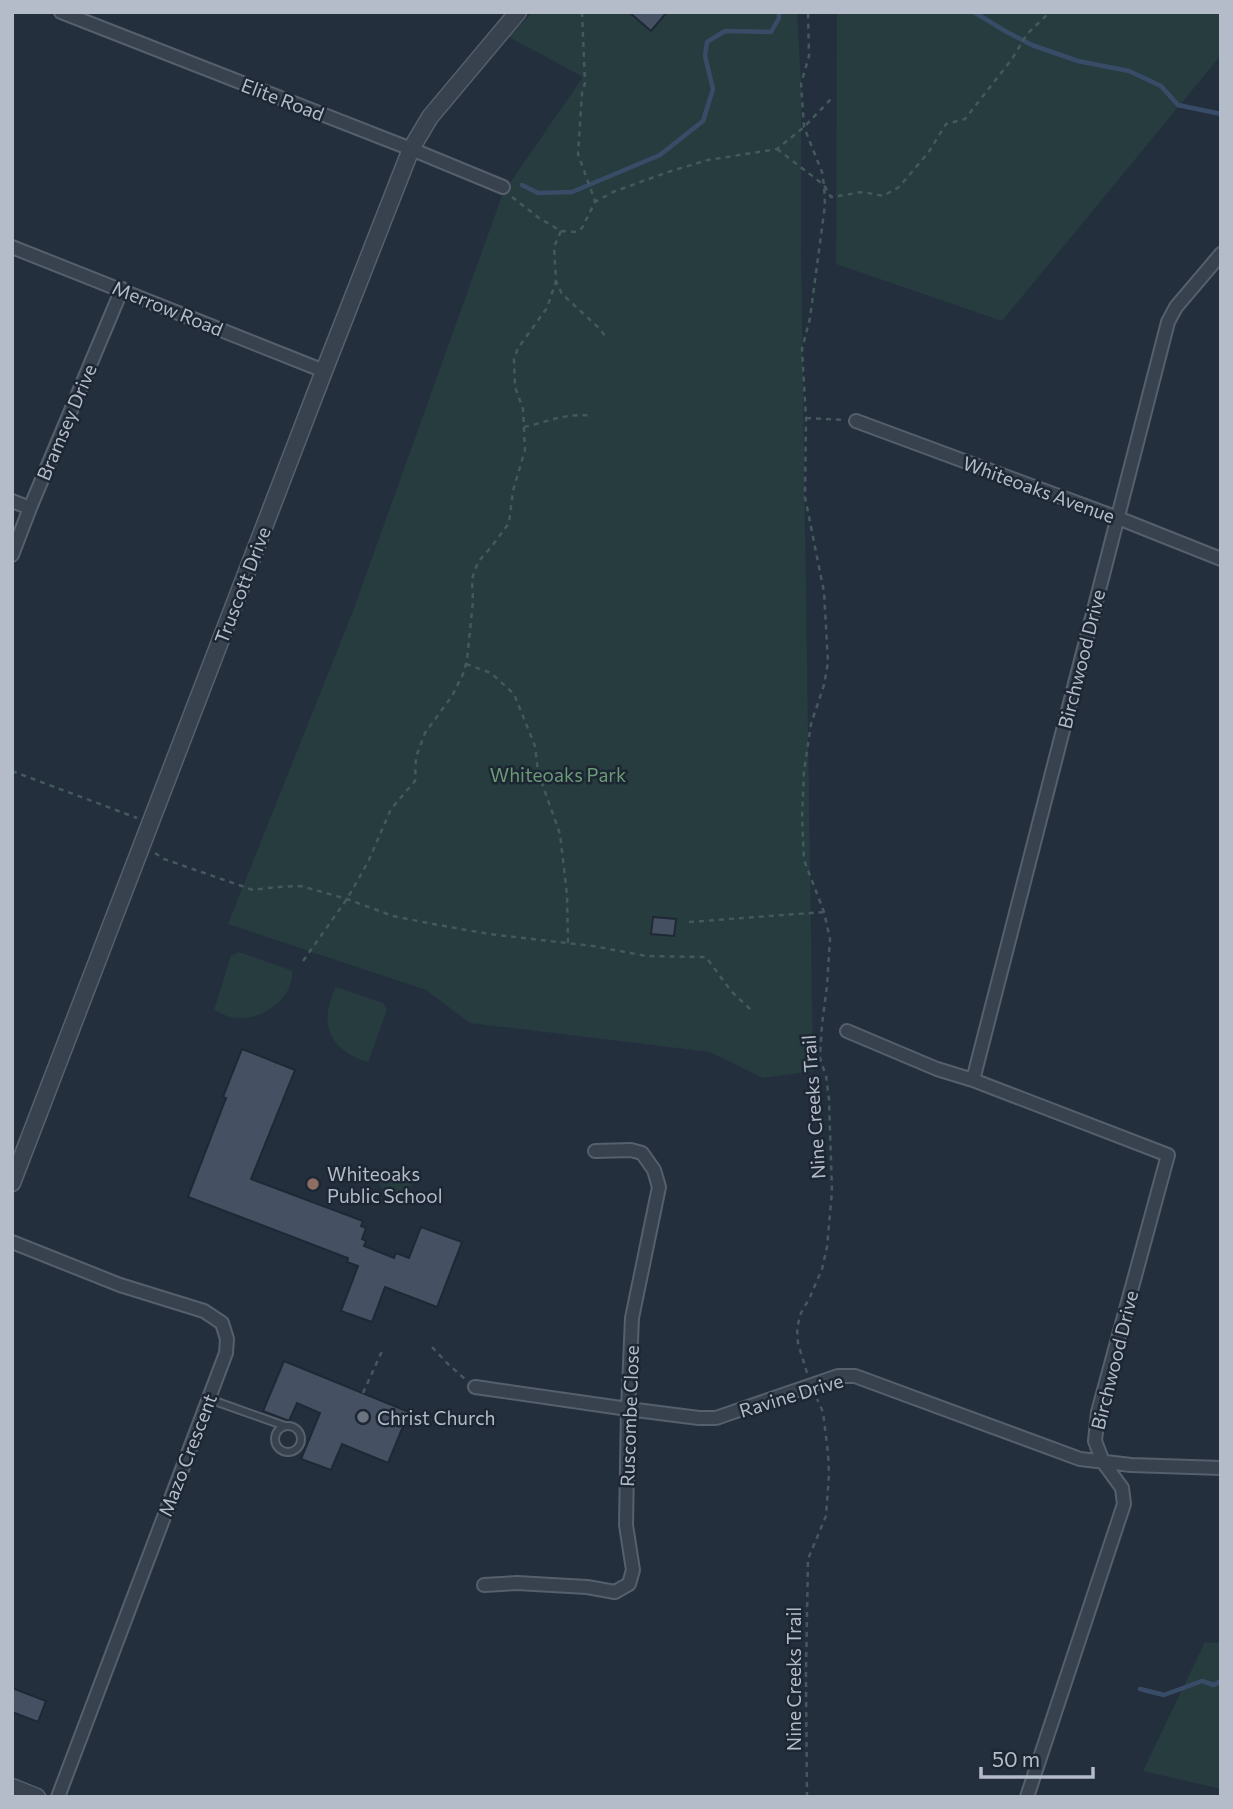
<svg xmlns="http://www.w3.org/2000/svg" width="1233" height="1809" viewBox="0 0 1233 1809" font-family="Commissioner,sans-serif">
	<style>
		.green { fill: #263c3f }
		.lines { fill: none; stroke-linecap: round; stroke-linejoin: round }
		.stream { stroke: #394c67; stroke-width: 4.5 }
		.building { fill: #455162; stroke: #1f2835; stroke-width: 2 }
		.service-casing { stroke: #565f6c; stroke-width: 10 }
		.minor-casing { stroke: #565f6c; stroke-width: 16 }
		.tertiary-casing { stroke: #565f6c; stroke-width: 19 }
		.path { stroke: #44595c; stroke-width: 2.5; stroke-dasharray: 5 5; stroke-linecap: butt }
		.service { stroke: #38414e; stroke-width: 6 }
		.minor { stroke: #38414e; stroke-width: 12 }
		.tertiary { stroke: #38414e; stroke-width: 16 }
		.education-dot { fill: #8d6e63; stroke: #1d2633; stroke-width: 2.5 }
		.worship-dot { fill: #6b7280; stroke: #1d2633; stroke-width: 2.5 }
		.labels { text-anchor: middle; dominant-baseline: central; stroke-width: 5; stroke-linejoin: round; paint-order: stroke }
		.street-label { font-size: 19px; fill: #b4bcc9; stroke: #1d2633 }
		.park-label { font-size: 19px; fill: #6b9a76; stroke: #1d2633 }
		.poi-label { font-size: 19px; fill: #b4bcc9; stroke: #1d2633; text-anchor: start }
	</style>
	<rect width="100%" height="100%" fill="#242f3e"/>
	<path class="green" d="M533,12H797L801,84V254L813,1071L763,1078L710,1052L470,1023L426,990L228,924L353,611L503,193L583,77L509,37Z
		M837,12H1221V55L1002,321L836,264Z
		M239,952L293,971C292,976 291,983 289,988C279,1009 253,1022 231,1017C225,1016 219,1012 214,1010L231,956Z
		M336,987L383,1003L387,1010L368,1062C329,1050 318,1023 336,987Z
		M388,1170C400,1171 408,1170 414,1182L408,1193L395,1196L382,1188L378,1180L380,1175Z
		M1205,1642L1221,1643V1789L1143,1771Z"/>
	<g class="lines">
		<path class="stream" d="M974,12L1005,31L1032,45L1078,61L1129,71L1161,86L1178,105L1221,114
			M522,185L538,193L572,192L660,155L703,121L713,89L705,56L707,42L725,31L771,32L779,18V12
			M1140,1689L1164,1695L1202,1681L1214,1685L1221,1681"/>
	</g>
	<path class="building" d="M629,12H667L651,31Z
		M653,917L676,919L674,936L651,934Z
		M242,1049L295,1070L251,1179L363,1221L361,1226L366,1228L362,1239L366,1241L364,1246L394,1258L396,1253L409,1258L421,1227L462,1242L437,1307L385,1287L372,1322L341,1311L358,1266L347,1262L348,1258L188,1197L226,1098L223,1097Z
		M284,1361L409,1412L388,1463L342,1444L331,1470L301,1459L320,1413L297,1403L289,1421L263,1411Z
		M12,1688L46,1701L38,1722L12,1712Z"/>
	<g class="lines">
		<defs>
			<path id="service" d="M209,1399L285,1426
				M275 1439a13 13 0 1 1 26 0a13 13 0 1 1-26 0Z"/>
			<path id="minor" d="M61,12L411,149L503,187
				M12,247L324,371
				M856,421L1118,518L1221,559
				M12,501L30,508
				M12,555L30,508L122,289
				M847,1031L937,1069L973,1080L1168,1155L1098,1412L1095,1441L1103,1462L1122,1488L1124,1504L1027,1797
				M973,1080L1168,322L1176,307L1221,254
				M12,1242L120,1285L204,1311L222,1323L227,1339L226,1353L58,1797
				M475,1387L628,1409L699,1418H716L838,1376H855L1080,1459L1131,1465L1221,1468
				M484,1585L517,1583L587,1587L615,1592L629,1584L633,1570L626,1525L628,1409L632,1318L659,1187L654,1170L642,1153L631,1150L595,1151"/>
			<path id="tertiary" d="M12,1183L324,371L411,149L430,117L518,12
				M12,1787L37,1797"/>
		</defs>
		<use href="#service" class="service-casing"/>
		<use href="#minor" class="minor-casing"/>
		<use href="#tertiary" class="tertiary-casing"/>
		<path class="path" d="M582,12L585,83L582,93L578,154L595,201
			M777,149L824,185L831,197L863,192L883,196L899,187L928,153L946,124L965,119L1012,59L1027,34L1050,12
			M512,197L539,218L561,231L554,247L556,281L562,294L600,329L607,339
			M561,231L576,232L582,228L595,202L613,192L668,172L708,160L777,149L804,127L832,98
			M806,418L844,420
			M524,427C547,422 568,412 592,416
			M466,664L491,673L514,694L535,746L538,772L560,834L567,895L568,943
			M12,771L137,818
			M155,853L164,859L253,890L276,887L301,886L347,899L393,916L433,924L489,934L593,946L646,956L706,957L731,991L751,1010
			M689,922L824,912
			M303,961L347,899L368,862L391,809L415,781L416,757L425,733L452,696L463,674L467,660L473,601L472,579L478,562L492,546L509,523L513,491L525,450L523,409L515,387L514,359L518,348L547,308L556,281
			M432,1347L448,1364L465,1379
			M807,1373L798,1343L797,1328L801,1313L810,1297L822,1269L827,1247L832,1191L829,1099L826,1076L820,1058L822,1024L827,986L830,939L824,912L804,860L802,817L804,771L811,724L824,685L828,662L824,592L805,497L806,418L802,349L810,318L825,205L824,185L822,172L804,127L801,84L809,56L808,12
			M363,1393L383,1349
			M807,1797L806,1674L808,1559L826,1516L829,1474L828,1453L823,1412L817,1399"/>
		<use href="#service" class="service"/>
		<use href="#minor" class="minor"/>
		<use href="#tertiary" class="tertiary"/>
	</g>
	<circle class="education-dot" cx="313" cy="1184" r="7"/>
	<circle class="worship-dot" cx="363" cy="1417" r="7"/>
	<g class="labels">
		<g class="street-label">
			<text transform="translate(283 99) rotate(21)">Elite Road</text>
			<text transform="translate(168 308) rotate(22)">Merrow Road</text>
			<text transform="translate(66 422) rotate(-67)">Bramsey Drive</text>
			<text transform="translate(1039 489) rotate(20)">Whiteoaks Avenue</text>
			<text transform="translate(242 585) rotate(-69)">Truscott Drive</text>
			<text transform="translate(1081 659) rotate(-76)">Birchwood Drive</text>
			<text transform="translate(813 1107) rotate(-94)">Nine Creeks Trail</text>
			<text transform="translate(1114 1360) rotate(-76)">Birchwood Drive</text>
			<text transform="translate(791 1395) rotate(-17)">Ravine Drive</text>
			<text transform="translate(629 1416) rotate(-88)">Ruscombe Close</text>
			<text transform="translate(187 1455) rotate(-69)">Mazo Crescent</text>
			<text transform="translate(793 1679) rotate(-90)">Nine Creeks Trail</text>
		</g>
		<g class="park-label">
			<text x="558" y="774">Whiteoaks Park</text>
		</g>
		<g class="poi-label">
			<text x="327" y="1173">Whiteoaks<tspan x="327" dy="22">Public School</tspan></text>
			<text x="377" y="1417">Christ Church</text>
		</g>
	</g>
	<rect width="1233" height="1809" fill="none" stroke="#b4bcc9" stroke-width="28"/>
	<path d="M981 1767v10h112v-10" fill="none" stroke="#b4bcc9" stroke-width="3.5"/>
	<text x="992" y="1767" font-size="21" fill="#b4bcc9" stroke="#1d2633" stroke-width="5" paint-order="stroke">50 m</text>
</svg>
